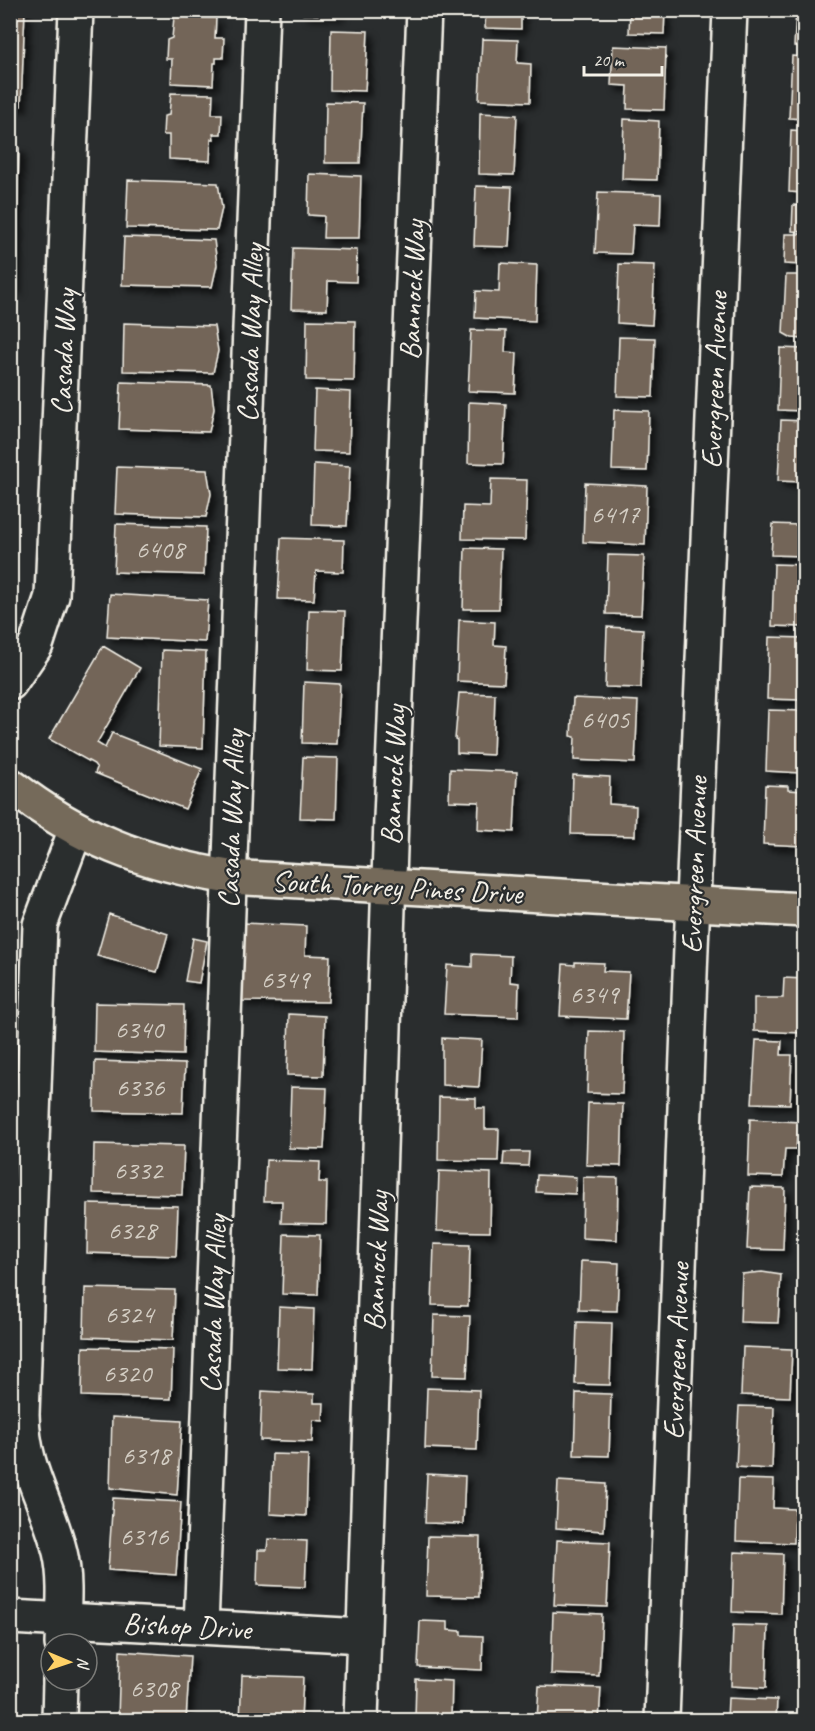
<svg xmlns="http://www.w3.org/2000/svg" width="815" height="1731" viewBox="0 0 815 1731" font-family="Caveat,sans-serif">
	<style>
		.building { fill: #736559; stroke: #f4f1e8; stroke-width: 1.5; filter: url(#shadow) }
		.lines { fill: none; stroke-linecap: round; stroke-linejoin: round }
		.minor-casing { stroke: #f4f1e8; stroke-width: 38 }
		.major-casing { stroke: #f4f1e8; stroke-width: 38 }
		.minor { stroke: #2a2d2e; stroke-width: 33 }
		.major { stroke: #746a5a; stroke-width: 33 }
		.labels { text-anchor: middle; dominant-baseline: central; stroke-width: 4.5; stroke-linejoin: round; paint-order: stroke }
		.number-label { font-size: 27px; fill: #d4cec4 }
		.street-label { font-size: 30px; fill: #f4f1e8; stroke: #2a2d2e }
	</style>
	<defs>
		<filter id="shadow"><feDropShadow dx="5.5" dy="5.5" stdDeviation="3" flood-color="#0009"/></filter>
	</defs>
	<rect width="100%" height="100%" fill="#2a2d2e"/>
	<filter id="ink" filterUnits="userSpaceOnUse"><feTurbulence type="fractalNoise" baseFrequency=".0167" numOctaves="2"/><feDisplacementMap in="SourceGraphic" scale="12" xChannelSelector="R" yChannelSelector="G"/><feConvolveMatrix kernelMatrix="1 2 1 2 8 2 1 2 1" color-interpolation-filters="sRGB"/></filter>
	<g filter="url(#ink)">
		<path class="building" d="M10,10H25L21,106H10Z
			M303,10H339V15L303,14Z
			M486,10H521V29L485,28Z
			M630,10H665L664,34L629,33Z
			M796,10H804V47L794,46Z
			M174,17L216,18L215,38H224L223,58H216V63H214L213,85L171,83L172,59H166L167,40L172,38Z
			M331,30L368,31L365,91L330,90Z
			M482,39L518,40L517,63L531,64L530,102L479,100Z
			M613,46L666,48L664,110L627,109L628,86L611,85Z
			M792,56L804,57V119L789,118Z
			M171,93L213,94L212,114H222L221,134H213L214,139H211L210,161L169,159V135H163L164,116L169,115Z
			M326,102L363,103L360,163H325Z
			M480,113L517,115L514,175L479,174Z
			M624,119L659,121L657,180L622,179Z
			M791,130L804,131V193L789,192Z
			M10,148H19L15,289H10Z
			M309,174L361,176L359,238H323L324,216L308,215Z
			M128,180L218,183L222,208L217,230L126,228Z
			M476,186L512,187L509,247L474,246Z
			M598,192L661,194L660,226L633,225L631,254L595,253Z
			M793,205L804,206V232L792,231Z
			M785,234H804V265L784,264Z
			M124,237L214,240L217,265L212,287L122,285Z
			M293,248L357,250L356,282L328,281L327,310L291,309Z
			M500,263L537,265L535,321L475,318L476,291L499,292Z
			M619,264L655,265L652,325L617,323Z
			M786,275H804V339L792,338L783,333Z
			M307,320L355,321L354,381L306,380Z
			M124,323L214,326L218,351L213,373L123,371Z
			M471,330L506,331L505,352L517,353L515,393L468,391Z
			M619,337L655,338L653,397L617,396Z
			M780,348L804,349V411L778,410Z
			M121,382L211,385L214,409L209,432L119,429Z
			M315,390L351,392L349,452L313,451Z
			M469,402L506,404L503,464L468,463Z
			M614,410L649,411L647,471L612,470Z
			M781,420L804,421V482L778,481Z
			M314,464L350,466L347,526L312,525Z
			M117,467L207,470L211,494L206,517L115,514Z
			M491,479L527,480L525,540L462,539L463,506L490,507Z
			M585,483L647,486L645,545L583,542Z
			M801,497H804V556L771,555L773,524L800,525Z
			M116,524L206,527L204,575L114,572Z
			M281,538L344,540L343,572L316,571L314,600L278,599Z
			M465,548L501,549L499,609H463Z
			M608,555L644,556L641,615L606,614Z
			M774,564L804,565V627L772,626Z
			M110,594L208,600L205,642L107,637Z
			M309,610L345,611L342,671L307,670Z
			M459,620L495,622L494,645L506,646L504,683L457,681Z
			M607,627L643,629L641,688L605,687Z
			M769,637L804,638L802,700L767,699Z
			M103,646L140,668L97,743L105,748L112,733L202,769L185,809L95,773L97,768L94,764L49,739Z
			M162,650L206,652L203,748L159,746Z
			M304,682L340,684L337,744L302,743Z
			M459,693L495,694L493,755L457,753V740L455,739Z
			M573,698L638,701L635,763L574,760L575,737L571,736Z
			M768,710L804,711L801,773L766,771Z
			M303,757L338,758L336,819L300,818Z
			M450,769L517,772L514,832L478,830L479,802L449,801Z
			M573,775L610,777L609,804L636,806L635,836L571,834Z
			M765,785L788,786V790L804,791V846L763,844Z
			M109,914L168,934L157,972L97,956Z
			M244,923L306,926L305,955L330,956L328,1002L241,1001Z
			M193,938L207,941L199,983L185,981Z
			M472,954L511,956L510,982L519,983L518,1017L444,1014L447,965L472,967Z
			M575,962L604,963L603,971L629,972L626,1019L560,1016L563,964L575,965Z
			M784,978L804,979L803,1033L754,1031V998H783Z
			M95,1003L184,1005L183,1055L94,1052Z
			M289,1014L325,1016L323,1076L287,1075Z
			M589,1031L624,1032L622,1094L587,1093Z
			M442,1038L482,1040L479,1087L442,1085Z
			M756,1040L782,1041L781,1055H792L790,1104L752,1103Z
			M95,1061L185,1064L183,1113L94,1111Z
			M291,1087L327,1088L324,1149L289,1148Z
			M439,1097L476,1098V1108H485V1129H499L498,1161L438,1160Z
			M588,1103L623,1104L621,1166L586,1165Z
			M750,1119L799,1122L796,1149H785L783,1177L748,1176Z
			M94,1144L184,1146L182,1195L93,1193Z
			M504,1152H529L528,1166L503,1165Z
			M266,1160L320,1162L319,1182H327L326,1224L281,1223L282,1201H264Z
			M439,1171L491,1173L490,1232L437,1231Z
			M537,1175L576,1177L575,1194L536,1192Z
			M583,1177L618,1178L617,1240L582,1238Z
			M750,1187L785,1188L783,1250L747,1249Z
			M88,1204L178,1206L176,1256L87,1253Z
			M284,1234L320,1235L318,1295L282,1294Z
			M434,1244L470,1245L468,1306L432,1305Z
			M581,1261L619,1263L617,1311L579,1310Z
			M762,1272L781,1275L778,1323L740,1322L742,1274Z
			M85,1288L175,1290L173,1340L84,1337Z
			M279,1307L314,1309L312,1369L277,1368Z
			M434,1315L470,1316L467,1377L432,1376Z
			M577,1322L612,1323L610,1385L575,1384Z
			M83,1347L173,1349L171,1399L82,1396Z
			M743,1347L792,1349L790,1397L741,1395Z
			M427,1388L479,1390L477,1450L425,1448Z
			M262,1391L314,1394V1403H324L323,1421L313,1420L312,1442L260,1440Z
			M576,1393L611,1394L609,1456L574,1455Z
			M739,1406L774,1407L772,1469L736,1467Z
			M112,1417L182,1421L177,1495L110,1488Z
			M272,1454L308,1455L306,1516L270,1514Z
			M427,1474L465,1476L463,1524L425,1523Z
			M738,1479L774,1480L773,1508L795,1509L794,1543L736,1541Z
			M558,1481L606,1484L604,1531L556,1528Z
			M113,1498L181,1502L176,1575L108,1570Z
			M428,1536L480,1537L479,1597L426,1596Z
			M268,1539L307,1541L305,1587L257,1585L258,1550H267Z
			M557,1540L610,1542L607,1607L554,1605Z
			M734,1552L783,1554L781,1614L732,1612Z
			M553,1612L602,1614L599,1676L551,1674Z
			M420,1621L448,1622V1630L461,1631V1635L483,1636L482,1670L418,1667Z
			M733,1625L768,1626L766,1688L731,1686Z
			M120,1651L190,1656L186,1720H118Z
			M242,1675L303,1677L301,1720H240Z
			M416,1679L452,1681L451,1720H415Z
			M539,1686L601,1688L599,1720H537Z
			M728,1698L777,1700L776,1720H727Z"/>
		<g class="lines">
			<defs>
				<path id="minor" d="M10,683L36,645L52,596L76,10
					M10,1617L364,1636
					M201,1627L262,10
					M62,1644C63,1614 67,1581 60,1552C47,1500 23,1471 22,1414L40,925L76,829
					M59,1720L60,1680
					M361,1720L391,818L424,10
					M662,1720L691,948L730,10"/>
				<path id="major" d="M10,785C80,839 142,863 229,877L804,910"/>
			</defs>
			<use href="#minor" class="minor-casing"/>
			<use href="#major" class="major-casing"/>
			<use href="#minor" class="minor"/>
			<use href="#major" class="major"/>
		</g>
	</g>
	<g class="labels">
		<g class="number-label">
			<text x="615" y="514">6417</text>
			<text x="160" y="549">6408</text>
			<text x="605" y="719">6405</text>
			<text x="285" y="979">6349</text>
			<text x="594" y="994">6349</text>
			<text x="139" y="1029">6340</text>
			<text x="140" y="1087">6336</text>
			<text x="138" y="1170">6332</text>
			<text x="132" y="1230">6328</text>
			<text x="129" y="1314">6324</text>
			<text x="127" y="1373">6320</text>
			<text x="146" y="1455">6318</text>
			<text x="144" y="1536">6316</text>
			<text x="154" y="1688">6308</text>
		</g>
		<g class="street-label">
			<text transform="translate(412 290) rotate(-88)">Bannock Way</text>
			<text transform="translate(250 333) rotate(-88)">Casada Way Alley</text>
			<text transform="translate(63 352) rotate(-88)">Casada Way</text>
			<text transform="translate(714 380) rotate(-88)">Evergreen Avenue</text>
			<text transform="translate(393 775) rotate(-88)">Bannock Way</text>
			<text transform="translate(231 819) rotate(-88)">Casada Way Alley</text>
			<text transform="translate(694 865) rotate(-88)">Evergreen Avenue</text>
			<text transform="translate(397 887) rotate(3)">South Torrey Pines Drive</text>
			<text transform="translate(376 1261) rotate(-88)">Bannock Way</text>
			<text transform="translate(213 1304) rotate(-88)">Casada Way Alley</text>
			<text transform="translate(676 1351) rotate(-88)">Evergreen Avenue</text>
			<text transform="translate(187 1626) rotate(3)">Bishop Drive</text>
		</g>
	</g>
	<rect width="815" height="1731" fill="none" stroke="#2a2d2e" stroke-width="36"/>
	<rect x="18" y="18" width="779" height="1695" fill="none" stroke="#f4f1e8" stroke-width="2" filter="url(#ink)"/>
	<g transform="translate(69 1662) rotate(92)"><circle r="28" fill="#2a2d2e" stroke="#7b7b78" stroke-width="1.5"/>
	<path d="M0-4.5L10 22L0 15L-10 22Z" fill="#ffd166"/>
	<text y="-9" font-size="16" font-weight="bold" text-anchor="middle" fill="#f4f1e8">N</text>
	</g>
	<path d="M584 66v9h78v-9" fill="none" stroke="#f4f1e8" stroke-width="3"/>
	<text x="593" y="66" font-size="18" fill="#f4f1e8" stroke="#2a2d2e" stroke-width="4.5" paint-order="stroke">20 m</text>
</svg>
